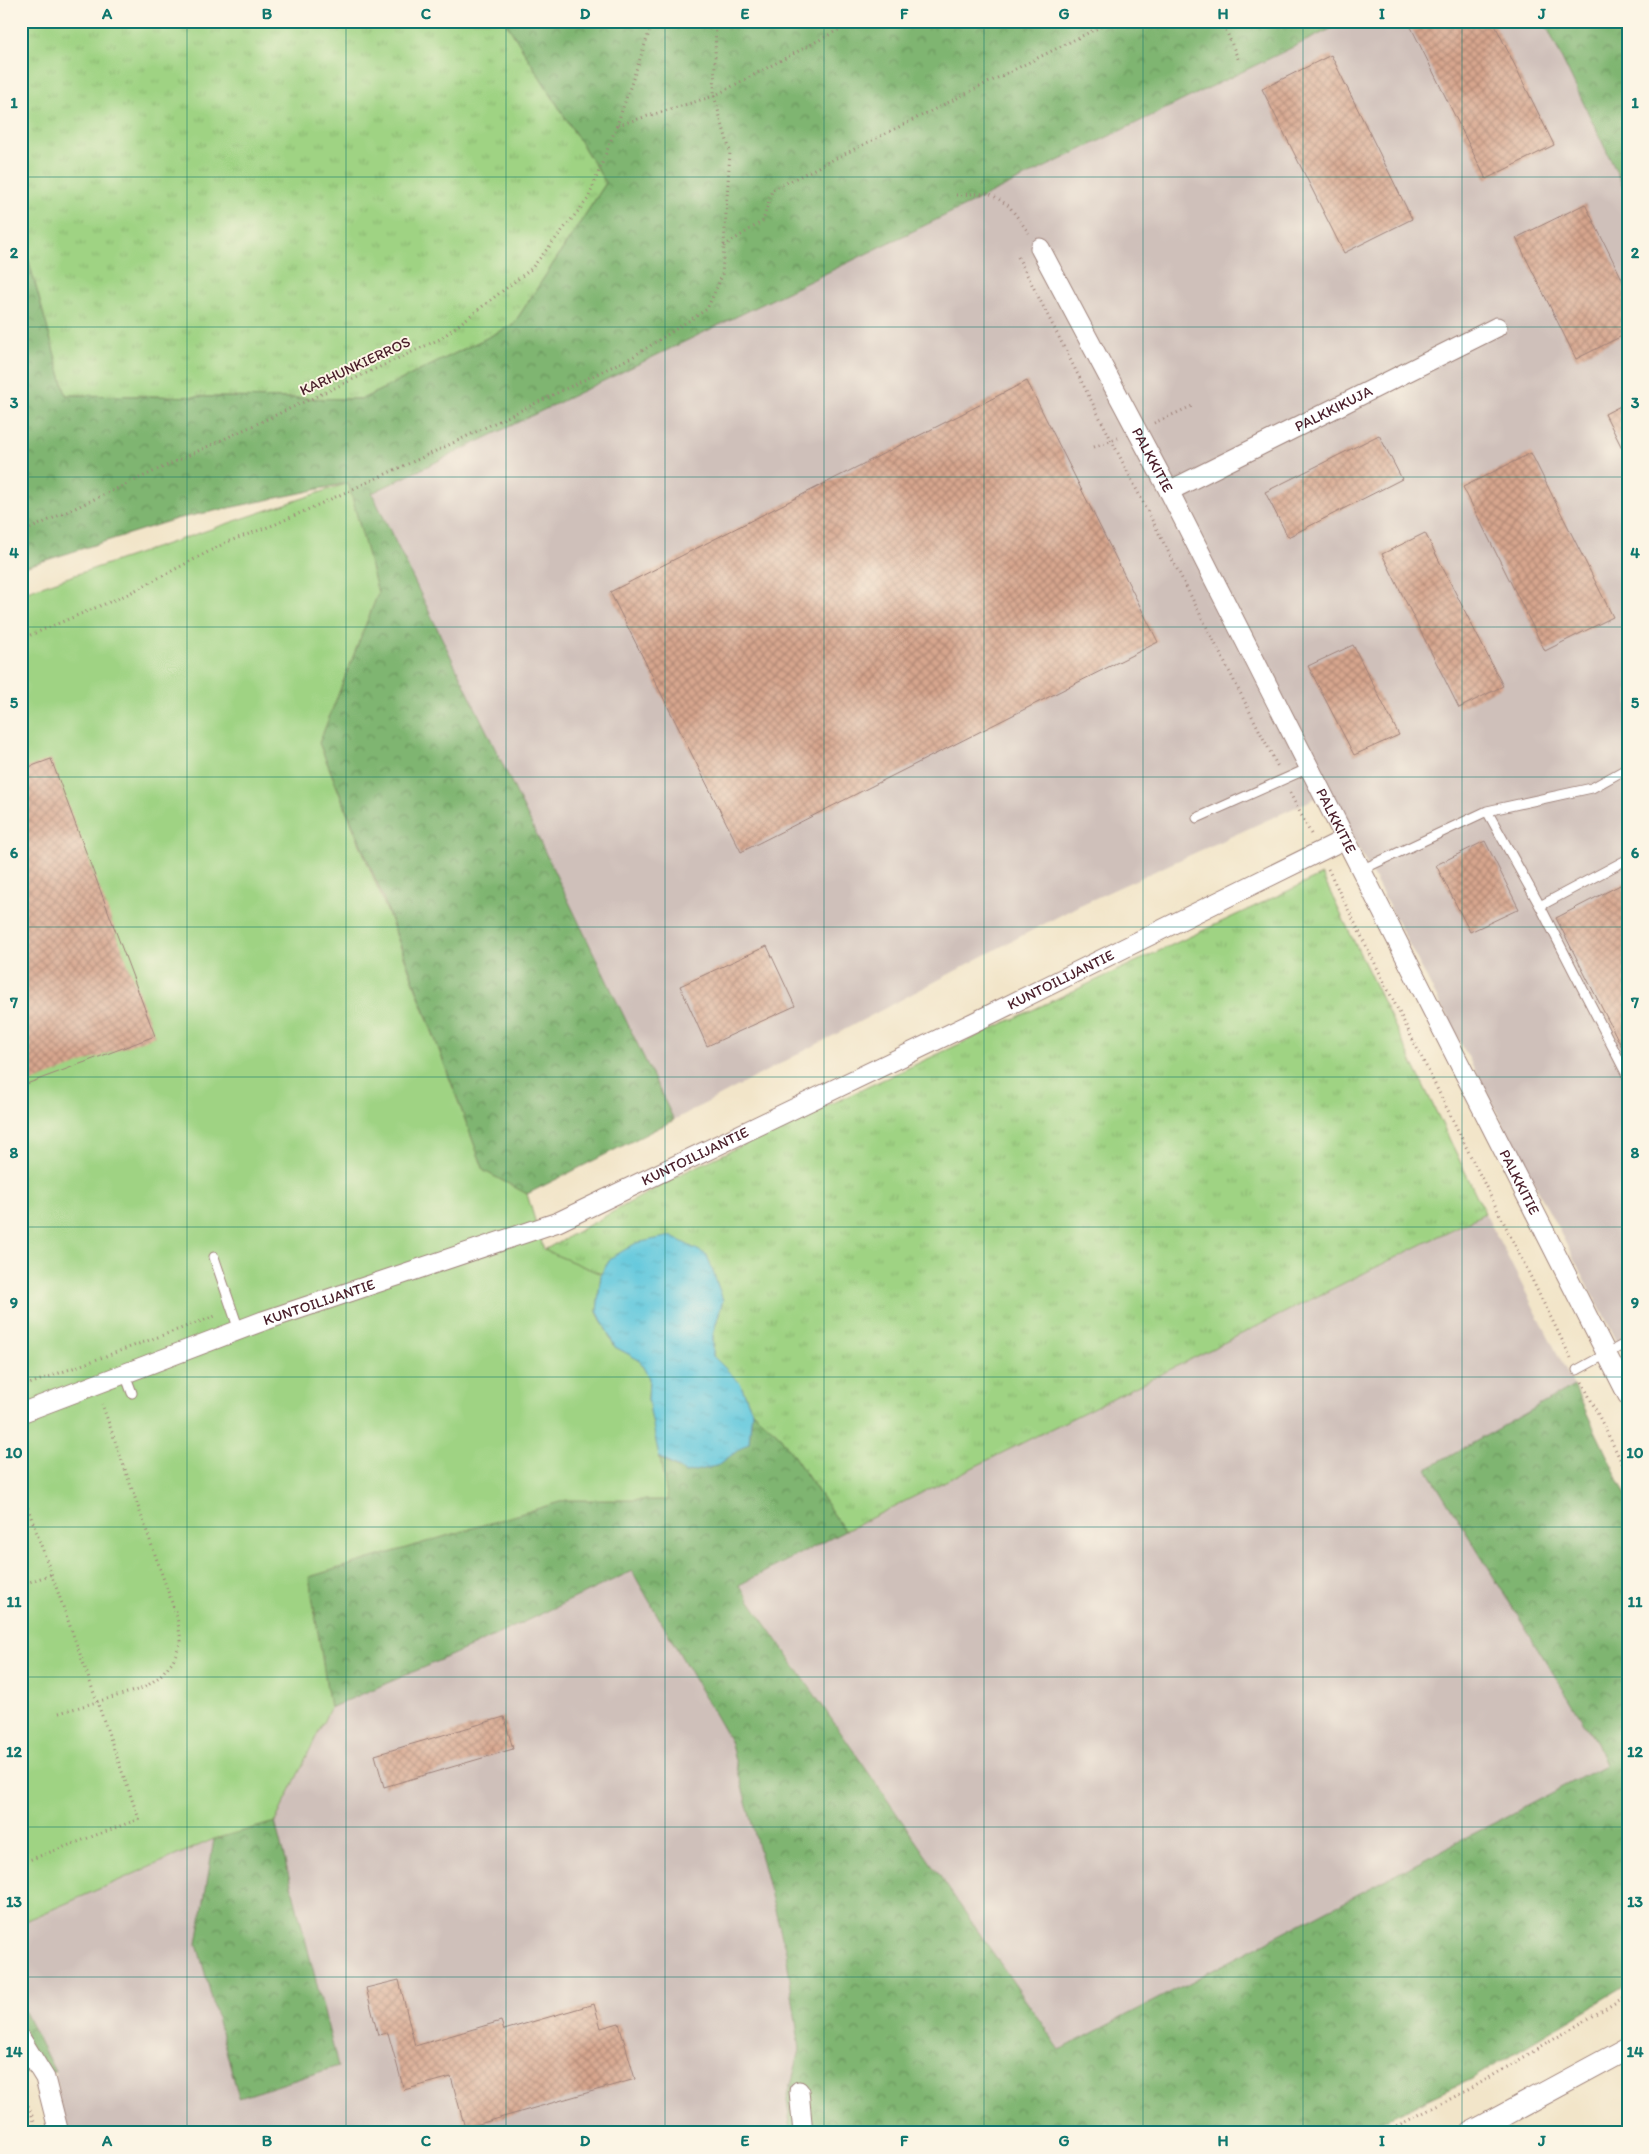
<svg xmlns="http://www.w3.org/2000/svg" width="1649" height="2154" viewBox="0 0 1649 2154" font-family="Itim,sans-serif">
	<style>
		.industrial { fill: #cfc0ba }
		.grass { fill: url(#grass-tufts); stroke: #747957 }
		.forest { fill: url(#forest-crowns); stroke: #646a4e }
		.pitch { fill: #9fd383; stroke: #747957 }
		.water { fill: url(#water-ripples); stroke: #557484 }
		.building { fill: url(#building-cross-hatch) }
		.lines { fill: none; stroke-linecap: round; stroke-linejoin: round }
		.service-casing { stroke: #9e827a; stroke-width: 11 }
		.minor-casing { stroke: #9e827a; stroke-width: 21 }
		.tertiary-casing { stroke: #9e827a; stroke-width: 24 }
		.path { stroke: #9e827a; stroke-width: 3; stroke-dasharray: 1 4; stroke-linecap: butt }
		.service { stroke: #fff; stroke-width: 9 }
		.minor { stroke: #fff; stroke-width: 19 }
		.tertiary { stroke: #fff; stroke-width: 22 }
		.grid { fill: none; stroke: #0f766e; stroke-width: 1; stroke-opacity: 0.55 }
		.labels { text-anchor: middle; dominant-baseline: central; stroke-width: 4; stroke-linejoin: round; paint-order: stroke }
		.street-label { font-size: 15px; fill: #4a1f2b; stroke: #fcf5e5 }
		.neatline { fill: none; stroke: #0f766e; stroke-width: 2 }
		.grid-label { font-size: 16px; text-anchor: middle; font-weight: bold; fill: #0f766e }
	</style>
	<defs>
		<pattern id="grass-tufts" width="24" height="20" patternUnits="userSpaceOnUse" patternTransform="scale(1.25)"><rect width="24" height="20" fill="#9fd383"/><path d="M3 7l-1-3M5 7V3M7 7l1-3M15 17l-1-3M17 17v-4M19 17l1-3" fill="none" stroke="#8ab571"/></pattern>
		<pattern id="forest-crowns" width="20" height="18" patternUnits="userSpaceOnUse" patternTransform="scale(1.25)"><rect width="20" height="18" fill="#7fb571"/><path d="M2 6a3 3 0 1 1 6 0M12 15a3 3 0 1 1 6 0" fill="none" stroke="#6a935d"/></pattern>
		<pattern id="water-ripples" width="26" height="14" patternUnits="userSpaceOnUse" patternTransform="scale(1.25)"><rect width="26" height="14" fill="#60c8dd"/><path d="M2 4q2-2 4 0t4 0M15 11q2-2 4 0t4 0" fill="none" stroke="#55abbe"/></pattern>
		<pattern id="building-cross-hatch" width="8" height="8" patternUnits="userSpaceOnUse" patternTransform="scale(1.25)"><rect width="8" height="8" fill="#d7a68e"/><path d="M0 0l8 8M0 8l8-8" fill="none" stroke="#b08774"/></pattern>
	</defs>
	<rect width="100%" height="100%" fill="#fcf5e5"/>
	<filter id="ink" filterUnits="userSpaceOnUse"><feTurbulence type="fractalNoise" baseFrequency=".02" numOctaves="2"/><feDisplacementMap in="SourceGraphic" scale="10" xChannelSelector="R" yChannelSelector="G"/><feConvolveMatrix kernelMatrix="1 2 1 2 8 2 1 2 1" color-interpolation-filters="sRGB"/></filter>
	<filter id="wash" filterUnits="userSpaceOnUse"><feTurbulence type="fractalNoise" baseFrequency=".0096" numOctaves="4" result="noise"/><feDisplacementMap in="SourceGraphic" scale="20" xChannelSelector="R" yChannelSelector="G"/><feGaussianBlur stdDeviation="1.12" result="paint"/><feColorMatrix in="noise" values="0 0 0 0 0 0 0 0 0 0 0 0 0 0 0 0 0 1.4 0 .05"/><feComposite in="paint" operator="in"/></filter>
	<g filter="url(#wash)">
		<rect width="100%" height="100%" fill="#f2e5c9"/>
		<path class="industrial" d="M1347,21H1544L1628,196V1362L1329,792L1078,906L674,1120L372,493Z
			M1485,1213L1574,1386L1428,1470L1595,1741L1605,1765L1319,1925L1060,2050L739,1584Z
			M632,1571L730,1741L786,1952L800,2050L787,2099L791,2133H63L55,2072L21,2004V1923L214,1839L197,1944L239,2097L338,2066L275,1822L330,1708L475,1645Z"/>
		<path class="grass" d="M21,21H505L606,183L513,325L362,399L66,395L21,233Z
			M1322,875L1485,1213L845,1531L780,1436L752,1411L740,1383L713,1356V1334L723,1300L611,1258L601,1274L544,1250L685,1172Z"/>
		<path class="forest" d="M505,21H1347L372,493L674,1120L527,1194L484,1171L382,895L319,743L378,593L348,483L176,519L21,568V233L66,395L362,399L513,325L606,183Z
			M1544,21H1628V196Z
			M1574,1386L1628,1500V1985L1473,2078L1358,2133H791L787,2099L800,2050L786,1952L730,1741L632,1571L475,1645L330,1708L309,1577L566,1500H667L659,1458L686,1473L749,1442L752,1411L780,1436L845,1531L739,1585L1060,2050L1605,1765L1595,1741L1427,1469Z
			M275,1822L338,2066L239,2098L197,1944L214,1839Z
			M21,2004L55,2072L21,2073Z"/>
		<path class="pitch" d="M348,483L378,593L319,743L389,916L484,1171L527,1194L544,1250L601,1274L597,1312L615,1347L640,1360L649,1378L648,1400L668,1500H566L309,1577L330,1708L275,1822L214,1839L21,1923V593Z"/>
		<path class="water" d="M671,1236L707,1255L723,1300L713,1334V1356L740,1383L752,1411L749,1442L717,1466L686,1473L659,1457L648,1400L649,1378L639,1360L615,1347L597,1311L601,1274L611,1258L636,1243Z"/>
		<g id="blocks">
			<path class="building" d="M1408,21H1493L1554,145L1486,179Z
				M1331,55L1412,219L1344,253L1262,89Z
				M1585,204L1628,291V333L1576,359L1516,238Z
				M1027,381L1158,642L741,852L610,592Z
				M1628,402V460L1605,414Z
				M1379,435L1402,479L1288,537L1265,492Z
				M1531,453L1613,617L1545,651L1463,487Z
				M1425,533L1503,686L1459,708L1382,554Z
				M1353,645L1399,735L1354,755L1308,666Z
				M51,759L155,1036L21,1086V770Z
				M1485,841L1519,909L1470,932L1436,865Z
				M1628,881V1059L1556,918Z
				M767,946L795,1006L707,1046L680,986Z
				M504,1717L513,1749L384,1787L375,1755Z
				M399,1980L415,2046L501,2021L504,2030L594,2004L601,2028L619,2023L635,2079L465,2128L451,2077L404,2090L388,2033L378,2035L366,1988Z"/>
		</g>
	</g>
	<g filter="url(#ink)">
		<use href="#blocks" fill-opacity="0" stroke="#9e827a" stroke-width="1"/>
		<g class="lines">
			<defs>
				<path id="service" d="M1487,811L1592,788L1628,768
					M1197,818L1309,768
					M1361,870L1487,811L1540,906L1628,859
					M1540,906L1628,1077
					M214,1257L239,1330
					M1577,1370L1628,1342
					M125,1374L132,1393"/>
				<g id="minor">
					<path id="s1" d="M1040,248L1169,491L1628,1396"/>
					<path id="s2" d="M1169,491L1497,327"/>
					<path id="s3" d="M21,1413L263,1321L558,1222L991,1014L1345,839"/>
					<path d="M21,2039L45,2078L59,2133"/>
					<path d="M799,2091L803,2133"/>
				</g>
				<path id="tertiary" d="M1471,2133L1628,2048"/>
			</defs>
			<use href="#service" class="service-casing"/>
			<use href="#minor" class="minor-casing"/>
			<use href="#tertiary" class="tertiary-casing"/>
			<path class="path" d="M1222,21L1239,61
				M1615,21L1628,32
				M618,125L714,96L855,21
				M956,195L989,193L1009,206L1029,233
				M724,246L763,221L772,190L1112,21
				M1018,257L1278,767
				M1154,423L1192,406
				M1094,447L1118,438
				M21,533L440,339L531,269L588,199L617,125L653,21
				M21,639L126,595L227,542L276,524L434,452L634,356L707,309L722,276L730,151L714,96L716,21
				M1290,793L1311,834
				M1328,869L1571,1358
				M1582,1382L1628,1475
				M21,1387L218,1315
				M21,1436L30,1433
				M21,1489L139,1819L21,1863
				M21,1585L52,1574
				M59,1713L144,1688L159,1677L173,1661L181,1641L177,1617L102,1404
				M21,2087L34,2121L35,2133
				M1383,2133L1472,2088L1628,1995"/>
			<use href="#service" class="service"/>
			<use href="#minor" class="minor"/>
			<use href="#tertiary" class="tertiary"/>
		</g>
	</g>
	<path class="grid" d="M187,21V2133M346,21V2133M506,21V2133M665,21V2133M824,21V2133M984,21V2133M1143,21V2133M1303,21V2133M1462,21V2133M21,177H1628M21,327H1628M21,477H1628M21,627H1628M21,777H1628M21,927H1628M21,1077H1628M21,1227H1628M21,1377H1628M21,1527H1628M21,1677H1628M21,1827H1628M21,1977H1628"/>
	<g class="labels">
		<g class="street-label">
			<text transform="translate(355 366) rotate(-25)">KARHUNKIERROS</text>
			<text stroke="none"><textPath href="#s2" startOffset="184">PALKKIKUJA</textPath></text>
			<text stroke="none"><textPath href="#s1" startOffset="240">PALKKITIE</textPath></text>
			<text stroke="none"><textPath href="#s1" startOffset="645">PALKKITIE</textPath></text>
			<text stroke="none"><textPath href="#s3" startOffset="1128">KUNTOILIJANTIE</textPath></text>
			<text stroke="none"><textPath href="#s3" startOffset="722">KUNTOILIJANTIE</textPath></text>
			<text stroke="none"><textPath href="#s1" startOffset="1050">PALKKITIE</textPath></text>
			<text stroke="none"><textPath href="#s3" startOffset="318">KUNTOILIJANTIE</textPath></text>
		</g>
	</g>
	<rect width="1649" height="2154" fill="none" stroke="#fcf5e5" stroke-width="55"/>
	<rect x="28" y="28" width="1594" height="2098" class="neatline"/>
	<g class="grid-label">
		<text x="107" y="19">A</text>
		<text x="267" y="19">B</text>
		<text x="426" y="19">C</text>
		<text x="585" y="19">D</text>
		<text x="745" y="19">E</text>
		<text x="904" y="19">F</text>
		<text x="1064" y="19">G</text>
		<text x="1223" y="19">H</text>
		<text x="1382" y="19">I</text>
		<text x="1542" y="19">J</text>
		<text x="14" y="108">1</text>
		<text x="1635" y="108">1</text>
		<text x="14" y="258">2</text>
		<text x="1635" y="258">2</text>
		<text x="14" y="408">3</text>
		<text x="1635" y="408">3</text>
		<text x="14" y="558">4</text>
		<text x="1635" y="558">4</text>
		<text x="14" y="708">5</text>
		<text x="1635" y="708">5</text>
		<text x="14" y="858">6</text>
		<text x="1635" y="858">6</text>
		<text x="14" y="1008">7</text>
		<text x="1635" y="1008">7</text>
		<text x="14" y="1158">8</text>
		<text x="1635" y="1158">8</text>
		<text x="14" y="1308">9</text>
		<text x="1635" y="1308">9</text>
		<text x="14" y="1458">10</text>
		<text x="1635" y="1458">10</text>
		<text x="14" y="1607">11</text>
		<text x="1635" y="1607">11</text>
		<text x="14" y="1757">12</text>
		<text x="1635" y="1757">12</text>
		<text x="14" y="1907">13</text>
		<text x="1635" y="1907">13</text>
		<text x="14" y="2057">14</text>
		<text x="1635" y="2057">14</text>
		<text x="107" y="2146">A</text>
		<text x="267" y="2146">B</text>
		<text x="426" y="2146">C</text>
		<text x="585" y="2146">D</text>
		<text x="745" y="2146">E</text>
		<text x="904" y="2146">F</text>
		<text x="1064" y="2146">G</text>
		<text x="1223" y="2146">H</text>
		<text x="1382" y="2146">I</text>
		<text x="1542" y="2146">J</text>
	</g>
</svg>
